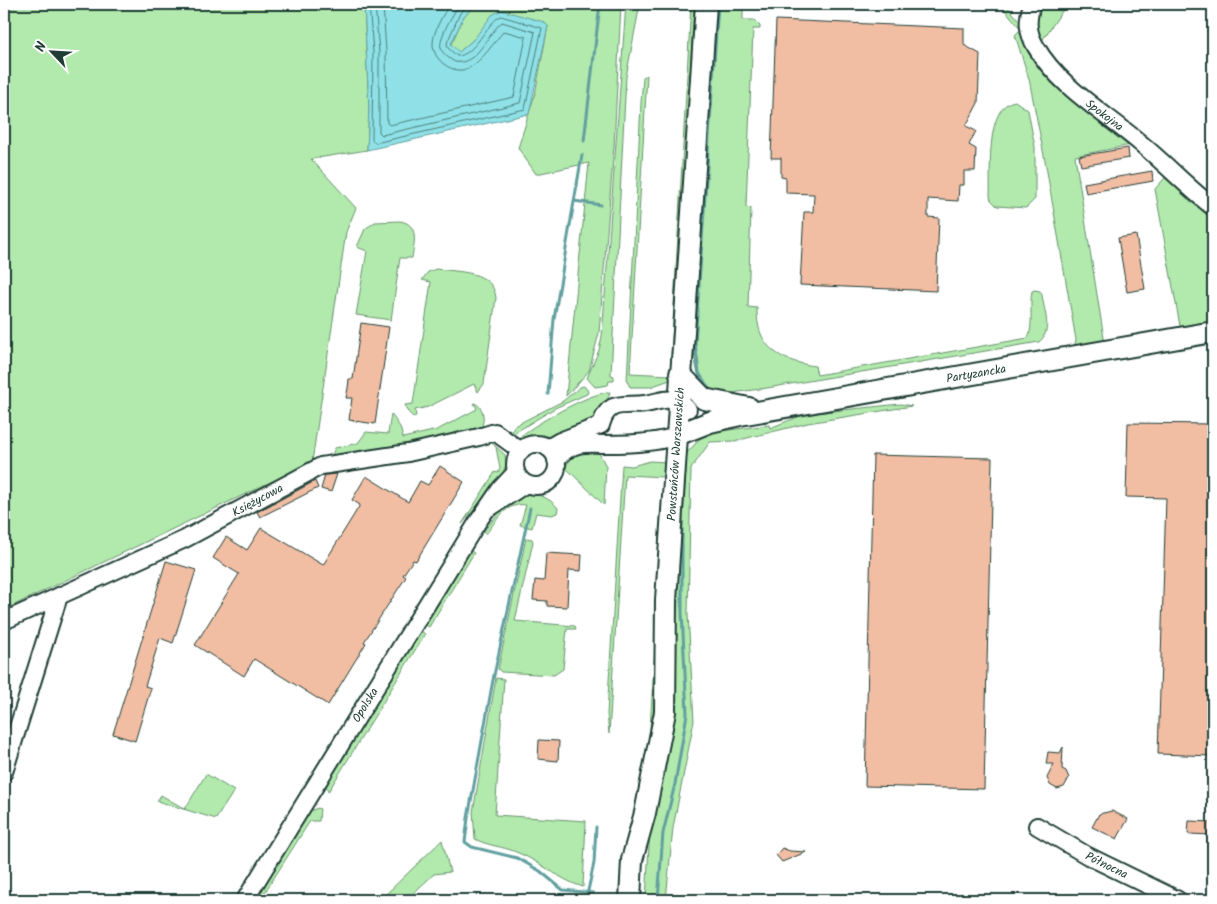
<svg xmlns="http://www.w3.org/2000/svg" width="1217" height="904" viewBox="0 0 1217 904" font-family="Kalam,sans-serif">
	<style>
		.green { fill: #b2e9ac; stroke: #689370 }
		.water { fill: #8fe1e7; stroke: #629f9f }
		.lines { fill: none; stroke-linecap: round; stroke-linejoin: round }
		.shore { stroke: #4c7f7c; stroke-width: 1 }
		.stream { stroke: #629f9f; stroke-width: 3 }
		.building { fill: #f1bda3; stroke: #1f3d34 }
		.minor-casing { stroke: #1f3d34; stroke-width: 20 }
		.major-casing { stroke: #1f3d34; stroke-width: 24 }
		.minor { stroke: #fff; stroke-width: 16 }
		.major { stroke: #fff; stroke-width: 20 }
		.labels { text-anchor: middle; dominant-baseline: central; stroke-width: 4.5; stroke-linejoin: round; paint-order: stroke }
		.street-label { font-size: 12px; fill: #1f3d34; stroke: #fff }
	</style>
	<rect width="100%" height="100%" fill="#fff"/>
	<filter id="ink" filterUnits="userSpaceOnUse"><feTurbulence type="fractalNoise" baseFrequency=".02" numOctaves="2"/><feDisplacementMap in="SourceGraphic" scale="10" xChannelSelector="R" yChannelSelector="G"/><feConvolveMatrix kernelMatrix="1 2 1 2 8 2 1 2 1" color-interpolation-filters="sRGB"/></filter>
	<g filter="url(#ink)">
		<path class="green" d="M4,4H364L369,109L367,150L311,159L356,208L346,232L312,462L4,610Z
			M477,4H621L614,146L599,333L589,371L566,396L589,163L536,174L518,148L535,94L548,26L474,39L459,52L451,45L464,16Z
			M626,4H640L626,77L611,375L614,376V381H609L608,385L595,387L587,378L599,350L602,336Z
			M691,4H694L673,375H670V380L650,387H630L627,381L641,103L643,77L647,75L630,373L670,375Z
			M712,4H743V20H754L760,26V29H753L746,207L751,208L748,307L757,308C756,347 779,361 815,366L817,375L1028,338C1034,325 1029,305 1032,291L1035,290L1040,291L1042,295C1044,311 1053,331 1039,342L767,388L725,394L711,390L709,392C695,377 695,360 693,340Z
			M1000,4H1005L1020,21L1021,28L1032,4H1067L1037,48L1141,143L1075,156L1106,351L1071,357L1076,340L1046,166L1029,79L1015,35L1021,29Z
			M1015,101L1028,110L1035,147V199L1026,208L997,206L991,200L990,196C991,172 985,105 1015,101Z
			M1171,171L1213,207V332L1182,337L1155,189Z
			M400,221C420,224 414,244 412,258H400L391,320L356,315L367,251L357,247L365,229L375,222Z
			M436,269C458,272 493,270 496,298L484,384L478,392L474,384L428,407L415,410L416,416L413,417L407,411L405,405L413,404L431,282L422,280L428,272Z
			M584,386L588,391L587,394L555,408L511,435L514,426L563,401L580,387Z
			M610,392C605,417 573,433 550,437V440H516C531,426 590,392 610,392Z
			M474,403C483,406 485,417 482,426L443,440L334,457L332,455L335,448L358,443L366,432L388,434L391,414L400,427L403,438L437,430L477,409Z
			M900,404L912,406L808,423L735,441L710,442L691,469L688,614L694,721L673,828L666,900H646L650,827L673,730L674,712L675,613L685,455L705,433L769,425L770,428L805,414Z
			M492,443L505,455L506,464L502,476L462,524L495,472L498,473L500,469L496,447Z
			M587,449L598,451L606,466L604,505L565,467L575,454Z
			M650,461L667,462L659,694L648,763L665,477L625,475L609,734L607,714L622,465L632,466Z
			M526,493C540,495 549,497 558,508L557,513L552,515L536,513L532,528L520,525L526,505C506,502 497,520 486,534L484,531L505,505Z
			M526,538L532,539L533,542L515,621L575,626L576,629H567L563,669L554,675L501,672L498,669Z
			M468,549L474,553L429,627L422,623Z
			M419,630L425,634L328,792L326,784L329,775Z
			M496,678L504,679L495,815L586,821L583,887C559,880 540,861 516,852C502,846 488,846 475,839L473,812Z
			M206,774L234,791L216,819L157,801L161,795L185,809Z
			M318,808L320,809L319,821H310L260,900H251L304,816L310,811Z
			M442,840L450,872L434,874L406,900H380Z"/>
		<path class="water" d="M364,4H477L464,16L451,44L459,52L474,39L492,15L501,10L544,22L548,26L529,114L367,150L369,109Z"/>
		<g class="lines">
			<path class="shore" d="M369,4L373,52L372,140L375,143L525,109L542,28L501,16C486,23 475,56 457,56L448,48L447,43L460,13L470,4
				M375,4L379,52V132L382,135L520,103L535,32L502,22C488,33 477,66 455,62C450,59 442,54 441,48C438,39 454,10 461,4
				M383,4L386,52L387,123L390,125L514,97L526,37L504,31C493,43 484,59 469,68C454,76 432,60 433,43C433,32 443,14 450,4"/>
			<path class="stream" d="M584,141L600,4
				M574,201L601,205
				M709,389L699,373L695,343L718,4
				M548,394L554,319L582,155
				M530,508L493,680L468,818L465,842L472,847L517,858L540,871L563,890L593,893
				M655,898L665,900
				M586,900L594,863L596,827
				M658,900L663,833L675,784L687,714L682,612V519L685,469"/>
		</g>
		<path class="building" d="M776,20L964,28V45L980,54L978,103L966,126L976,131L969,145L976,149L975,171H964V185H959L958,201L928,199V217L939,218L936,291L800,285L804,212H813L814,194L786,193V178L781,177V158H771Z
			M1128,148L1129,158L1081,166L1079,156Z
			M1152,171L1153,181L1086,193L1084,183Z
			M1136,235L1145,289L1127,292L1118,238Z
			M361,323L389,327L375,424L349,420L352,398H346L348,388L349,379H353Z
			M1128,423L1213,424V756L1158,754L1166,498L1126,497Z
			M873,455L992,458L984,789L865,786Z
			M440,466L464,482L416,561L413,560L403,575L406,577L364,642L366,643L328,705L254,659L244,676L195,645L239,574L213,558L226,537L247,550L261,528L323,565L360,505L352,500L366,476L408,502L420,481L428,485Z
			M337,474L331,492L321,489L325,475Z
			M315,481L318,488L260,517L257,512Z
			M546,553L582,555L581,571L569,570L567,607L547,606V601L533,600L535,580L544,581Z
			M166,561L196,570L173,643L160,638L145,686L151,688L135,741L113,734Z
			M539,740L559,741L558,761L538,759Z
			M1063,747L1062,769L1066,771L1069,778L1064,787L1057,789L1050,785L1047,778L1054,764H1046L1048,752L1060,753Z
			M1112,811L1128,819L1117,839L1092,827L1099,814Z
			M1189,821L1213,822V835L1188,834Z
			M782,848L790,851L806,852L782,862L776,855Z"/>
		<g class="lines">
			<defs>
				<g id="minor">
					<path id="s1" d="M1032,4C1027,20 1027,32 1036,47C1059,87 1105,113 1139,142C1165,163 1187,187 1213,207"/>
					<circle cx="536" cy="465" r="21"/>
					<path d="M548,448L560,441L601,425C608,398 625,407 645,404C665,401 670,393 688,409"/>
					<path d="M556,460C571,442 584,443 605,444C623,444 661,443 677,435"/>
					<path d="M491,507L526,484"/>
					<path id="s2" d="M4,621L185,539L321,466L408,453L479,437L495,432L521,451"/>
					<path d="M4,772L59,596"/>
					<path id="s3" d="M1037,826L1088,856L1178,900"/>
					<path id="s4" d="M245,900L477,523L501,488L516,472"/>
				</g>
				<g id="major">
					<path d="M680,374L704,399L749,408"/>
					<path id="s5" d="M677,435L710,422L740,415L1213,332"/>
					<path id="s6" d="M630,900L632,860L645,813L665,712L666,600L706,4"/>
				</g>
			</defs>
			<use href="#minor" class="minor-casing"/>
			<use href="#major" class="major-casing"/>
			<use href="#minor" class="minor"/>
			<use href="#major" class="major"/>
		</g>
	</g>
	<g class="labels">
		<g class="street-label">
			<text stroke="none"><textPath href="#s1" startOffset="142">Spokojna</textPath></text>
			<text stroke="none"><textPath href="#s5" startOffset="306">Partyzancka</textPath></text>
			<text stroke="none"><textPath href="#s6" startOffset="450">Powstańców Warszawskich</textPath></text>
			<text stroke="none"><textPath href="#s2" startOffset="281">Księżycowa</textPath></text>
			<text stroke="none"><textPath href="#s4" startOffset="229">Opolska</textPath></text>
			<text stroke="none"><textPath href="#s3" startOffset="80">Północna</textPath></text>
		</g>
	</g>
	<rect width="1217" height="904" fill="none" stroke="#fff" stroke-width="20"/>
	<rect x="10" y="10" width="1197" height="884" fill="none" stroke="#1f3d34" stroke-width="2" filter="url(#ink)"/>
	<g transform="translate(52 52) rotate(295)" stroke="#ffffff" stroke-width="4" paint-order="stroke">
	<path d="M0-4L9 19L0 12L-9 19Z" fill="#1f3d34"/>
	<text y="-8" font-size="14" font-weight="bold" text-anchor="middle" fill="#1f3d34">N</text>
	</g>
</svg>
